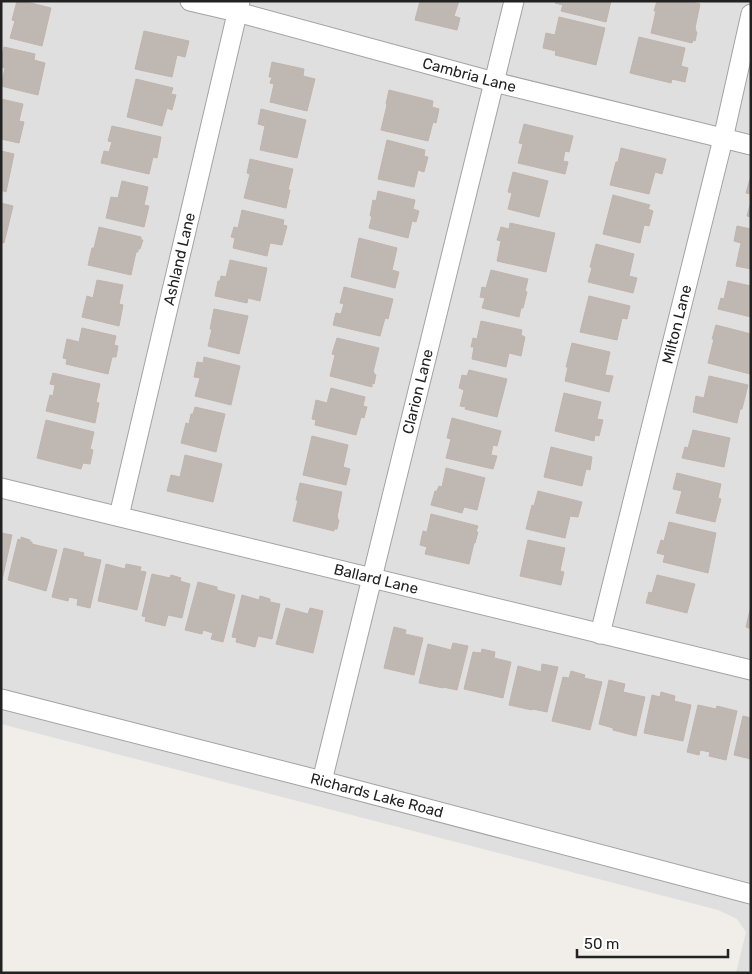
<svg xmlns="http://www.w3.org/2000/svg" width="752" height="974" viewBox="0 0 752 974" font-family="Rubik,sans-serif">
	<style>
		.residential { fill: #e0dfdf }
		.building { fill: #bfb7b2; stroke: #c2b4ac }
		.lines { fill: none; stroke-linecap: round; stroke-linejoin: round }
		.minor-casing { stroke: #a3a3a3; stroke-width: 21 }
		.minor { stroke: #fff; stroke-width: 19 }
		.labels { text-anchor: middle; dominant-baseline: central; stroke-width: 4.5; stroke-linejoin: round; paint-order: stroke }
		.street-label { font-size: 15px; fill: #222; stroke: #fff }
	</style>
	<rect width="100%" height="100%" fill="#f1eee9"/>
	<path class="residential" d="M1,1H751V973H736L746,932L737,919L718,910L1,724Z"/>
	<path class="building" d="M17,1H23L51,8L42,46L10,38L15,21L12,20Z
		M420,1H459L454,16L460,18L457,30L415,20Z
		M556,1H611L606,22L561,11L563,5L555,3Z
		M657,1H687L700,4L695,28L696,29L695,31L697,32L695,41L693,40L692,43L651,33L656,11H654Z
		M559,17L605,28L596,65L555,55L556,51L543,48L546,33L555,35Z
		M144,31L189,41L185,57L177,55L172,77L135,69Z
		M639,37L685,48L681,66L688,68L685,82L672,79L671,83L630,73Z
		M4,47L35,54L34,60L45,63L38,95L1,86L5,68L1,67V59Z
		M272,62L304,69L303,76L315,79L307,111L270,102L274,84L270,83L272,77H269Z
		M136,79L173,88L171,94L176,95L172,110L167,108L162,126L127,117Z
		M389,90L433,101L432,107L439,109L436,123L433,122L428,141L381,130L387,105L386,104Z
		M1,99L23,104L19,121L24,122L19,143L1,139Z
		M261,109L306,120L297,158L260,150L265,126L258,124Z
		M524,124L573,136L569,152L565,151L563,161L568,162L565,174L518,163L523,144L519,143Z
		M112,126L161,137L157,158L153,157L149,174L101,163L104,151L109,152L112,142L108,141Z
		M387,140L425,150L424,156L428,157L424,172L418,170L414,187L378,179Z
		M621,148L666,159L662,174L655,172L649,194L610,185L616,162H618Z
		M1,151L14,154L6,192L1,190Z
		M250,159L293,169L288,190H290L286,208L244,198L250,174L247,173Z
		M513,172L548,181L539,217L508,209L512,193L508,192Z
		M750,179H751V194L746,193Z
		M122,181L148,187L144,205L149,206L144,227L106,218L111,197L118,198Z
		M378,191L415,200L413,209L419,211L416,222L412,221L408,238L369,228L372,216H370L373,200L376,201Z
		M613,195L650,205L648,209L653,211L649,226L644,225L640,243L603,234Z
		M751,202V217L747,216Z
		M1,203L13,206L4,243L1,242Z
		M242,210L284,220L283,225L287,226L282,245L270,243L267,256L233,248L235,238L231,237L234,227L238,228Z
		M510,223L555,233L546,272L497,261L501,241L497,240L501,227L509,229Z
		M737,226L751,229V269L736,266L741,243L734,241Z
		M99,227L141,237V240H143L140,249H138V252H136L131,275L88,265L92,248H94Z
		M359,238L397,248L392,270L399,272L395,288L351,277Z
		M596,244L634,254L629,276L637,278L633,293L588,282L592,268L590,267Z
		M230,260L267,268L260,301L248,298L247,303L215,296L218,281H220L221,276L226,277Z
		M491,270L528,279L525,291L527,292L523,308H521L519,317L482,308L485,298L480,297L482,287L486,288Z
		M97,280L123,285L119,304L123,305L119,326L82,317L87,296L93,298Z
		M728,281L751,286V317L718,309L721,298L724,299Z
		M344,287L393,299L388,319L385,318L380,336L333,325L336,313L341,314L344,304L340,303Z
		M589,296L630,306L627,319L622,318L617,340L580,332Z
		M214,309L248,316L239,354L208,346L212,329H210Z
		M481,321L522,330L521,335L525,337L521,356L509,353L506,367L472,359L474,347H471L473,338L477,339Z
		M716,325L751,334L750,374L708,363L714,339H712Z
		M82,328L116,336L114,345L118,346L116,357H112L108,374L66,364L67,359L63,358L67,339L79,342Z
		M337,338L379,348L373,372H374V374L376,375L374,384L372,383V387L330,376L335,355L332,354Z
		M572,343L610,352L605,375L613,376L609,392L565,381L568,367H566Z
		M204,357L240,366L231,405L195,396L200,378L194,377L197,362L203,363Z
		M469,370L507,379L497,417L465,409L466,407L460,406L464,390L459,388L462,375L467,376Z
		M53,373L100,384L96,402L99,403L95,423L46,411L50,395L53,396L55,385L50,384Z
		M709,376L748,385L742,409H740L737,423L693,412L696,396L704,398Z
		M331,388L365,397L363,406L367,407L364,418L361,417L356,435L315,425L316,420L312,419L316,400L327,403Z
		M564,393L601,402L597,419L603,420L599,436L595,435L594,441L555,431Z
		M195,407L225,414L216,452L181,443L186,423L189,424L191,414H193Z
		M452,418L501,431L497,446L493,445L491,455L497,456L493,469L446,458L451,439L447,438Z
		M46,420L94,432L90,449L93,450L90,464L83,463L81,469L37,458Z
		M693,430L730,438L724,467L682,458L685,447L688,448Z
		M312,436L348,445L343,467L350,469L346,485L303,475Z
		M551,447L592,457L590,470L586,469L582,486L544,477Z
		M185,455L222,464L213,502L167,491L171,475L180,477Z
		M446,468L485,478L477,510L464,507L462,513L431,505L435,491H437L439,486L442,487Z
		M677,473L721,484L718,498L721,499L715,522L676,513L682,491L673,489Z
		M300,483L342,492L337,517H338L337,519L339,520L337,529H334V531L293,521L298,500H296Z
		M538,491L582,502L578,517L570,516L565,538L526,529L532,505L534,506Z
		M431,514L478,526L476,532H478L475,543H474L469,564L425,554L427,547L420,545L423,531L427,532Z
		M669,522L716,533L708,573L663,562L665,555L657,553L661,540L664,541Z
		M1,533L12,535L2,580H1Z
		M21,537L30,540V542H32V544L57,550L46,591L8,580L18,539L21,540Z
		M528,540L565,548L560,571L564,572L561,585L520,576Z
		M64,548L84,553L83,556L101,560L90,608L77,605L78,599L69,597L68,601L52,597Z
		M106,564L125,569L126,564L141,567L140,571L146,572L137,610L98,601Z
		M152,574L170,578L171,575L181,578L180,581L190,584L182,618L168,615L165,626L145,621L146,617L142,616Z
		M657,575L695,584L687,613L646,603L649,592L652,593Z
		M198,582L217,587V590L235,595L223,642L211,639L213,633L203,630L202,634L185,630Z
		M242,595L259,600L260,596L270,599V602L280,604L272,639L258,636L255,647L236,642L237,638L232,637Z
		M751,606V629L746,627Z
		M286,608L308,614L310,608L323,611L313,653L276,644Z
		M394,627L406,630L405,634L423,638L414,675L384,668Z
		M453,643L468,646L457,690L443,687V688L419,683L428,644L451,650Z
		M482,649L495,652L494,658L511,662L503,698L464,689L473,652L481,653Z
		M542,664L558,667L547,712L533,709L532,710L509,705L518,666L541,672Z
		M571,671L585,675L584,678L602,682L590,730L552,721L563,677L569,678Z
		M609,680L625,684L623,692L645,697L636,736L613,730V728L599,724Z
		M661,692L675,696L674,701L691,705L683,741L644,733L652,695L660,697Z
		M698,705L716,709L717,706L737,711L726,760L709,756L710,752L700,750L699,755L687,752Z
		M743,716L751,718V759L734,755Z"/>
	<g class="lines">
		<defs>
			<g id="minor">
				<path id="s1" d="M190,1L237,12L494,82L751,145"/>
				<path id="s2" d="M1,488L751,670"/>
				<path id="s3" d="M119,516L240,1"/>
				<path id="s4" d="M600,634L723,139L751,14"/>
				<path id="s5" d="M1,699L322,781L751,894"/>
				<path id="s6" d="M322,781L514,1"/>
			</g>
		</defs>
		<use href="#minor" class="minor-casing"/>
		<use href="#minor" class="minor"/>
	</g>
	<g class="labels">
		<g class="street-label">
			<text stroke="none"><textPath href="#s1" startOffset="289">Cambria Lane</textPath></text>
			<text stroke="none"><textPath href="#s3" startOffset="264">Ashland Lane</textPath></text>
			<text stroke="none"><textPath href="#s4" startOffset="319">Milton Lane</textPath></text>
			<text stroke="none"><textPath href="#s6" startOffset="401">Clarion Lane</textPath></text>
			<text stroke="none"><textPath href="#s2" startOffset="386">Ballard Lane</textPath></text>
			<text stroke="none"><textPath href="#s5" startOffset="388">Richards Lake Road</textPath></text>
		</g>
	</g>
	<rect width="752" height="974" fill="none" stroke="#222222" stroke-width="5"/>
	<path d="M577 949v8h151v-8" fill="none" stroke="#222222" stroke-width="2.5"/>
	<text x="584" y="949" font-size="15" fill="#222222" stroke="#ffffff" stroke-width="4" paint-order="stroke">50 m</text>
</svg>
